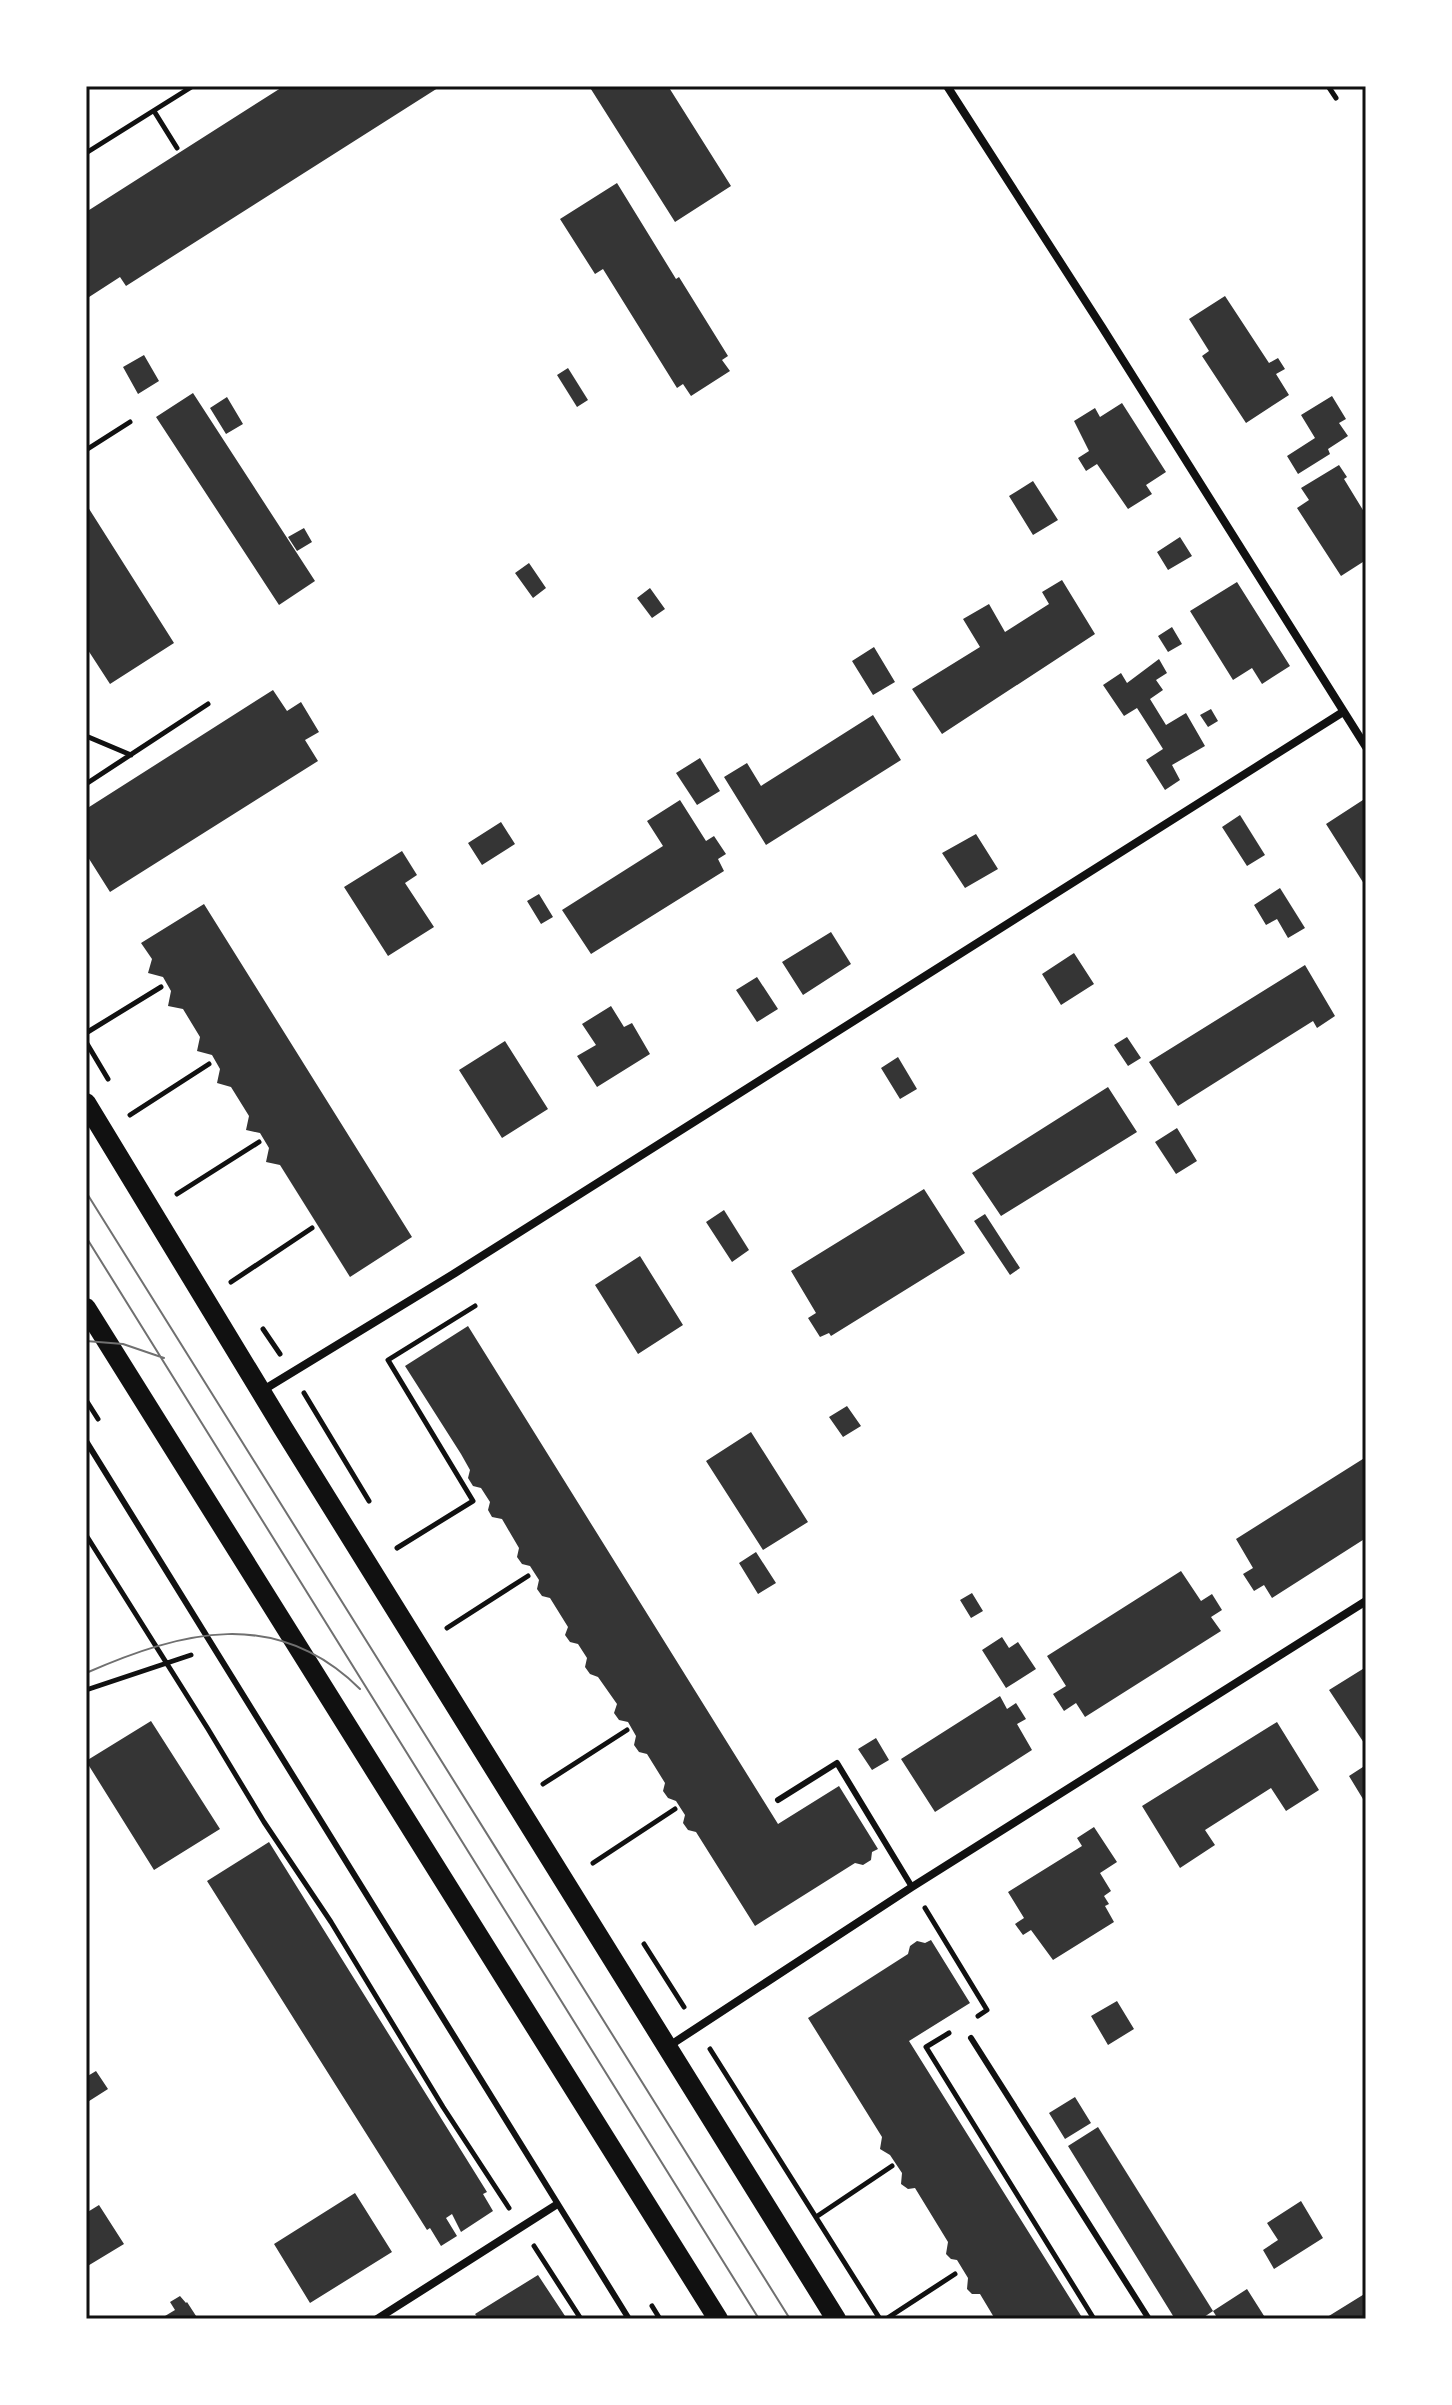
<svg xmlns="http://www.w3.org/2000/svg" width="1452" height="2405" viewBox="0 0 1452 2405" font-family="Cabin,sans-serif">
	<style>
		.building { fill: #353535 }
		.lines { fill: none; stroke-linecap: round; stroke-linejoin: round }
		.path { stroke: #111; stroke-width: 5 }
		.service { stroke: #111; stroke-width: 6 }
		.minor { stroke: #111; stroke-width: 8 }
		.primary { stroke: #111; stroke-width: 20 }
		.tram { stroke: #707070; stroke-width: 2 }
		.neatline { fill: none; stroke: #111; stroke-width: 3 }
	</style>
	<rect width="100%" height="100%" fill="#fff"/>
	<path class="building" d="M284,86H441L126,286L120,277L86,299V212Z
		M589,86H668L731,186L675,222Z
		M617,183L676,279L679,277L728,356L722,360L730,371L691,396L683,384L677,388L603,269L595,274L560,219Z
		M1225,296L1269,363L1278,358L1285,369L1276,374L1289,395L1246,423L1202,356L1209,351L1189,319Z
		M144,355L159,381L138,394L123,367Z
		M568,368L588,400L577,407L557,375Z
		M193,393L315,581L279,605L156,417Z
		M1332,396L1346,419L1339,423L1348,436L1328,449L1330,454L1298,474L1287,456L1315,438L1301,415Z
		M227,397L243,424L226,434L210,408Z
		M1122,403L1166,472L1146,485L1152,494L1128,509L1097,464L1086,471L1078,458L1089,451L1074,421L1095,408L1100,417Z
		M1339,465L1347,477L1344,479L1366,515V560L1341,576L1297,508L1309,500L1301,488Z
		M1033,481L1058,520L1033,535L1009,496Z
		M86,504L174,643L110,684L86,647Z
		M304,528L312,542L297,551L288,537Z
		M1180,537L1192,556L1168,570L1157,552Z
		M529,563L546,588L533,598L515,573Z
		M1062,580L1095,634L942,734L912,689L980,647L963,619L989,604L1005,632L1049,604L1042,592Z
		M1237,582L1290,666L1262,684L1252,668L1233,680L1190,611Z
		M650,588L665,609L652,618L637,598Z
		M1172,627L1182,644L1168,652L1158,636Z
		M874,647L895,682L873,695L852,661Z
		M1159,659L1167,673L1156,680L1163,690L1150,699L1166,725L1186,713L1205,746L1172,765L1180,780L1165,790L1146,760L1163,749L1153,733L1137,708L1124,716L1103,685L1121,673L1127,683Z
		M273,690L287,711L301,702L319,732L305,740L318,761L110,892L86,854V809Z
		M1211,709L1218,721L1208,727L1200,715Z
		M873,715L901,760L766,845L724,777L747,763L761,786Z
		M700,758L720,791L697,805L676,773Z
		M1366,798V887L1326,824Z
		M680,800L706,841L714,836L726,854L718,859L724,871L591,954L562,910L663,846L647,821Z
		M1240,815L1265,855L1247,866L1222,827Z
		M501,822L515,844L482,865L468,843Z
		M976,834L998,869L965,888L942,853Z
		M402,851L417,875L405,883L434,927L388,956L344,887Z
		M1280,888L1305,928L1288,938L1277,919L1266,925L1254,905Z
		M539,894L553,917L541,924L527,901Z
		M204,904L412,1237L350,1277L280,1165L266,1162L269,1148L260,1133L246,1130L249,1116L231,1087L217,1083L220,1069L212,1055L197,1051L200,1037L183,1009L168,1006L171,991L163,977L148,973L152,959L141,943Z
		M831,932L851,964L803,995L782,962Z
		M1074,953L1094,984L1061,1005L1042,974Z
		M1305,965L1335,1016L1317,1028L1313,1021L1178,1106L1149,1062Z
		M757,977L778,1009L757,1022L736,990Z
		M611,1006L624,1027L632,1023L650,1054L597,1087L577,1056L596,1045L582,1024Z
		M1127,1037L1141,1058L1128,1066L1114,1045Z
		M505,1041L548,1109L502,1138L459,1070Z
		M898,1057L917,1089L900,1099L881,1068Z
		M1108,1087L1137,1132L1001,1216L972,1173Z
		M1177,1128L1197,1161L1176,1174L1155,1142Z
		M924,1189L965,1253L831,1336L829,1333L820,1337L808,1318L816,1313L791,1271Z
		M724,1210L749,1250L732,1262L706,1222Z
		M985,1214L1020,1268L1010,1275L974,1221Z
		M640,1256L683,1325L638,1354L595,1285Z
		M468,1326L778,1824L839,1786L878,1849L872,1852L871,1860L863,1865L855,1863L755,1926L696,1832L688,1830L683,1823L685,1815L676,1801L668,1798L663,1791L665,1783L647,1754L639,1752L634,1745L636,1736L628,1722L619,1720L614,1713L617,1704L598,1677L590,1674L585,1667L587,1658L578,1644L570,1642L565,1635L568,1627L550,1598L542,1596L537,1589L539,1580L530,1566L522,1564L517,1557L519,1548L502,1519L492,1517L488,1510L490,1502L481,1488L473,1486L468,1478L470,1470L461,1454L405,1366Z
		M847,1406L861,1426L843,1437L829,1417Z
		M751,1432L808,1522L763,1550L706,1461Z
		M1366,1457V1538L1272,1598L1264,1585L1254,1591L1243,1574L1253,1568L1236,1539Z
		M756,1552L776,1583L758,1594L739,1563Z
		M1181,1571L1201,1601L1212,1594L1222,1610L1211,1617L1221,1631L1085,1717L1076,1703L1064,1711L1053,1694L1066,1686L1047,1656Z
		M972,1593L983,1611L971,1618L960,1600Z
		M1002,1637L1009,1648L1018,1642L1036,1669L1006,1688L982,1650Z
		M1366,1667V1746L1329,1690Z
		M1000,1696L1007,1709L1016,1703L1026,1719L1017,1724L1032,1750L935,1812L901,1759Z
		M151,1721L220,1829L154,1870L86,1761Z
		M1277,1722L1319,1790L1286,1811L1271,1788L1205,1830L1215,1845L1180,1868L1142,1806Z
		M876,1738L889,1760L872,1770L858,1749Z
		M1366,1765V1804L1349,1776Z
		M1094,1827L1117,1862L1100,1873L1111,1891L1104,1896L1109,1904L1105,1906L1114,1922L1053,1960L1031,1930L1023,1935L1015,1924L1024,1918L1008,1892L1082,1846L1077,1838Z
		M269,1842L487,2192L483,2194L493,2211L461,2232L452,2214L446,2218L457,2236L441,2246L430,2228L427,2230L207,1881Z
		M931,1940L970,2003L909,2041L1083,2319H995L980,2294H972L967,2289L968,2278L957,2260L951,2259L946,2254L948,2242L915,2188L908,2189L901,2184L902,2173L890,2155L880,2149L882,2137L808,2018L908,1954L910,1946L917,1941L925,1943Z
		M1117,2001L1134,2029L1108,2045L1091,2016Z
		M96,2071L108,2089L86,2103V2077Z
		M1075,2097L1091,2123L1065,2139L1049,2113Z
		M1098,2127L1213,2311L1201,2319H1175L1068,2146Z
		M355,2193L392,2252L310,2303L274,2244Z
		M1301,2201L1323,2238L1274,2269L1263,2250L1278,2240L1267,2223Z
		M99,2205L124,2244L86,2267V2213Z
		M538,2275L567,2319H479L475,2314Z
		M1247,2289L1266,2319H1218L1213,2311Z
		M1366,2293V2319H1324Z
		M180,2296L186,2303L187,2302L198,2319H160L175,2310L170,2302Z"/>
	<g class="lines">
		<path class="path" d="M1328,86L1336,98
			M154,111L177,148
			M86,153L193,86
			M86,450L130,422
			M86,736L131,755
			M86,784L208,704
			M86,1033L161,987
			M86,1042L108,1079
			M130,1115L209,1064
			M177,1194L259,1142
			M231,1282L312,1228
			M263,1329L280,1354
			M304,1393L369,1501
			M86,1400L98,1419
			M86,1535L208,1729L264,1822L331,1922L443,2107L509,2208
			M397,1548L473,1501L388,1360L475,1306
			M447,1628L528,1576
			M86,1690L191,1655
			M543,1784L627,1730
			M593,1863L675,1809
			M925,1908L987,2010L978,2016
			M644,1944L684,2007
			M949,2033L926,2047L1094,2319
			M710,2049L880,2319
			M816,2217L892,2166
			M534,2246L581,2319
			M652,2306L660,2319
			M886,2319L955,2274"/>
		<path class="service" d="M86,1441L629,2319
			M778,1800L837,1763L912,1887
			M971,2038L1149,2319"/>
		<path class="minor" d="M947,86L1102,327L1366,747
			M260,1392L455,1273L1343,712
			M669,2046L912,1887L1366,1601
			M377,2319L556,2205"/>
		<path class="primary" d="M86,1103L283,1428L836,2319
			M86,1308L718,2319"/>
		<path class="tram" d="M86,1192L790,2319
			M86,1237L759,2319
			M86,1341L123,1344L164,1358
			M86,1673C182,1631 276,1606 360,1689"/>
	</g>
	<rect width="1452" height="2405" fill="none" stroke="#ffffff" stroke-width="176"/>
	<rect x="88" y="88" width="1276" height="2229" class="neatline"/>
</svg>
